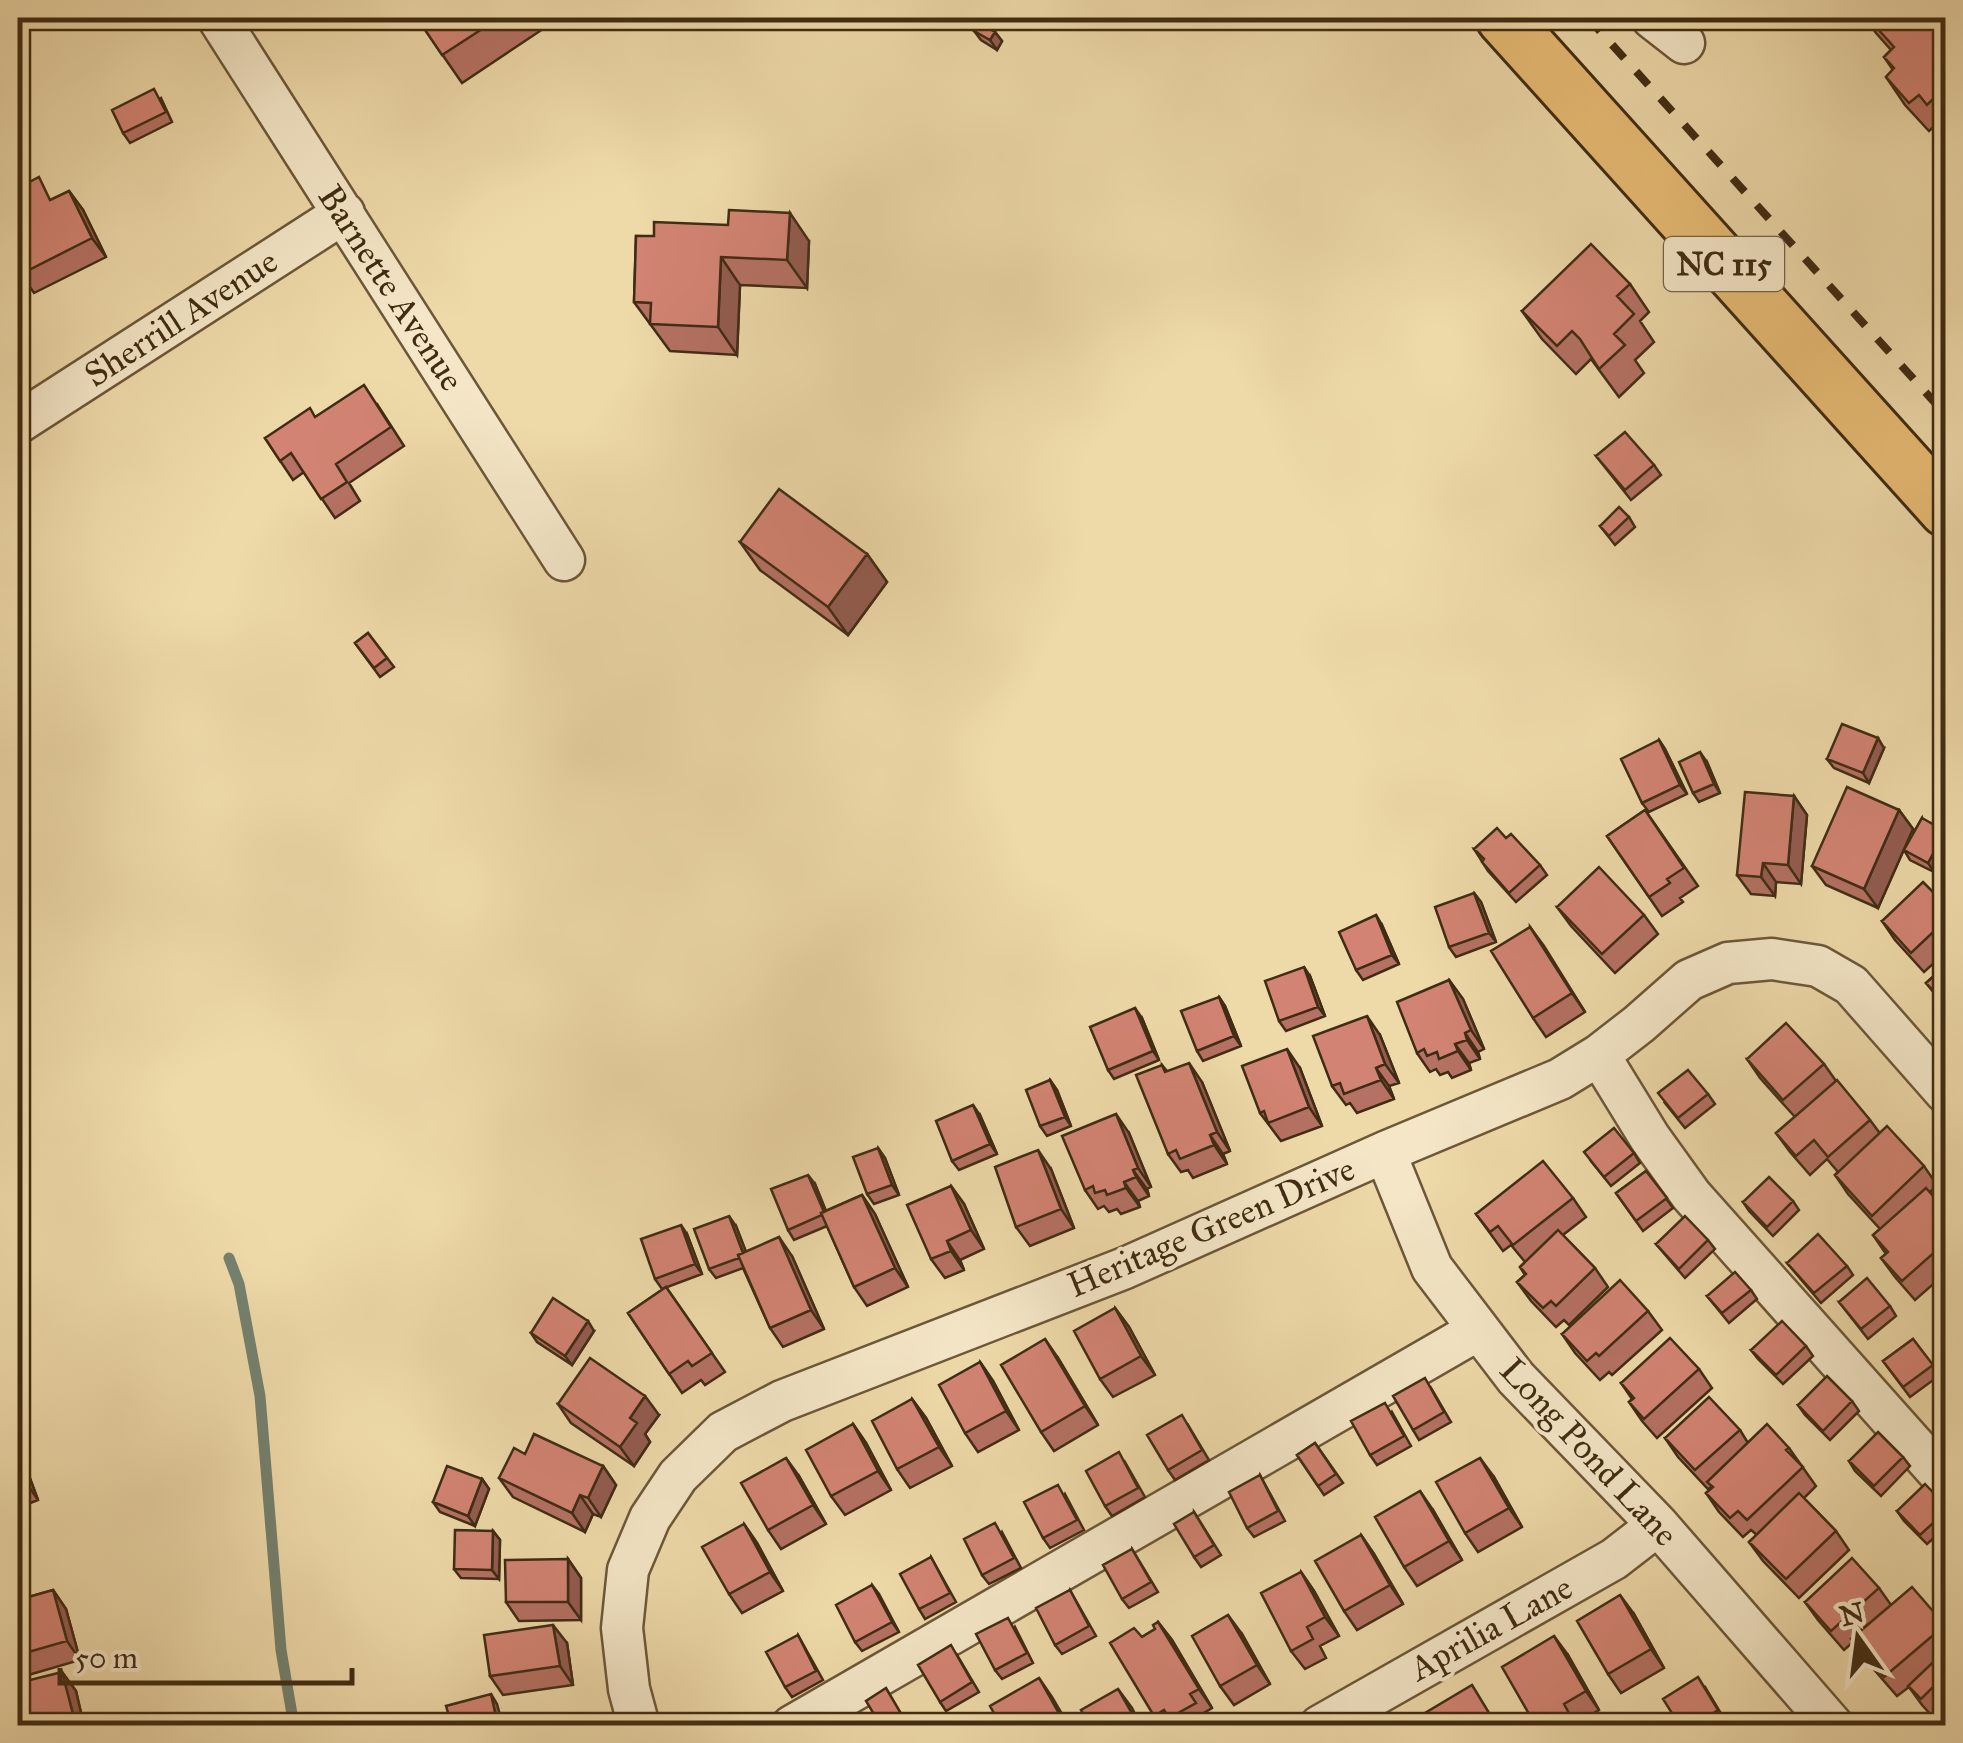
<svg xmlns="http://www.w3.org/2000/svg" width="1963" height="1743" viewBox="0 0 1963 1743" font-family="'IM FELL Great Primer',serif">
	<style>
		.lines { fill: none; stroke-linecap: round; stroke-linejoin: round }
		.stream { stroke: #75816f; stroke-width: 11 }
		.minor-casing { stroke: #6c5738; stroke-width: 45 }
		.major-casing { stroke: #402c13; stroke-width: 58 }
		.minor { stroke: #f4e6c7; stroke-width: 40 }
		.major { stroke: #e7bc74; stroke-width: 52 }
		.rail { stroke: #402c13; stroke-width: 8; stroke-dasharray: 18 18; stroke-linecap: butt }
		.wall { fill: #b57163; stroke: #402c13; stroke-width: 2.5 }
		.shaded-wall { fill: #935c50; stroke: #402c13; stroke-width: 2.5 }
		.building { fill: #d28373; stroke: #402c13; stroke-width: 2.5 }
		.labels { text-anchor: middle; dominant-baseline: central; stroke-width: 8; stroke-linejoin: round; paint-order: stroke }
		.shield { fill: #f4e6c7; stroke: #766449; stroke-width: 2.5 }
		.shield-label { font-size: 32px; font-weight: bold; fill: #402c13 }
		.street-label { font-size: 35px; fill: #402c13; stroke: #f4e6c7 }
	</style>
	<rect width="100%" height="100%" fill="#eed9a9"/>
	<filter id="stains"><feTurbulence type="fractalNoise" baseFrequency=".002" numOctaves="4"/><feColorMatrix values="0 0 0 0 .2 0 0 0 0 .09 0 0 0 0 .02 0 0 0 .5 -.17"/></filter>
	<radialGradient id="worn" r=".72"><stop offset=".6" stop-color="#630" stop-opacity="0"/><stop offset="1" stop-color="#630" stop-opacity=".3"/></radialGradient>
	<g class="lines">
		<path class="stream" d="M229,1258L239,1284L260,1396L281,1650L294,1726"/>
		<defs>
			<path id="minor" d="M218,18L564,560
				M1652,18L1684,43
				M18,423L344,213
				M1599,1055L1650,1138L1691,1195L1946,1481
				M1385,1152L1432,1268L1516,1378L1658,1525L1833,1726
				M639,1726L629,1689L622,1628L628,1570L650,1518L678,1476L723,1432L782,1401L1125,1268L1385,1152L1560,1079L1599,1055L1639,1024L1689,980L1728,963L1772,959L1818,966L1851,985L1946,1093
				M792,1726L1478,1330
				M1320,1726L1614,1559L1658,1525"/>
			<path id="major" d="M1503,18L1946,510"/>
		</defs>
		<use href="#minor" class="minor-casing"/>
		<use href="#major" class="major-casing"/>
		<use href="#minor" class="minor"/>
		<use href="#major" class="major"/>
		<path class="rail" d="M1588,18L1946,415"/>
	</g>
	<path class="wall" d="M417,18H536L543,29L462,83Z
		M1865,18H1943L1946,21V132L1938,123L1929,131L1905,105L1886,77L1893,70L1884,57L1891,50L1876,33Z
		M974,31L995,32L1002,41L997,50L981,40Z
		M161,98L172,122L130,143L123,133Z
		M69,191L83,210L106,257L34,293L30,287L18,293V219Z
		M636,236L809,241L807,288L740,285L737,355L670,351L634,302Z
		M1630,284L1649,312L1640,321L1654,342L1635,360L1644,373L1619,397L1591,359L1576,374L1542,339L1522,311Z
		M377,404L404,446L349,483L360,501L335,518L304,472L293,480L265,438L316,417Z
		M1596,456L1654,465L1661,475L1631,500Z
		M1629,517L1635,527L1615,545L1600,526Z
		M740,542L867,554L887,582L848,635L760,570Z
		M368,633L394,667L380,677L355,643Z
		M1659,740L1665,749L1687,794L1649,812L1642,803Z
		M1884,748L1869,783L1834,768L1827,759Z
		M1707,762L1720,793L1699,802L1693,793Z
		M1794,796L1807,815L1801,884L1776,882L1775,896L1751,894L1737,875Z
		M1645,810L1698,886L1680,898L1683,902L1662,916L1607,836Z
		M1899,810L1913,829L1878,908L1826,885L1812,866Z
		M1922,818L1934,872L1910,860L1904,850Z
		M1474,849L1540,865L1547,875L1516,902L1488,871Z
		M1474,893L1481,902L1496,942L1456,957L1449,947Z
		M1946,905V952L1924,972L1895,940L1882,921Z
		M1557,907L1644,915L1658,934L1615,973L1571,926Z
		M1382,925L1399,964L1363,980L1356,970Z
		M1530,927L1585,1012L1546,1037L1533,1018Z
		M1946,965V1008L1926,983Z
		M1310,976L1325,1016L1286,1031L1279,1021Z
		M1449,980L1463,999L1484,1049L1478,1052L1480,1059L1469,1063L1471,1070L1452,1078L1448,1072L1440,1075L1436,1069L1430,1072L1417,1053Z
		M1219,997L1225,1006L1241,1046L1203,1061L1197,1051Z
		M1142,1018L1159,1060L1114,1079L1108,1070Z
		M1380,1035L1399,1083L1389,1086L1394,1099L1357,1113L1350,1103L1346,1105L1332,1086Z
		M1747,1059L1824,1064L1836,1081L1870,1120L1879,1132L1924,1166L1937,1185L1930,1192L1934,1197L1946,1194V1273L1915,1300L1895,1277L1881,1258L1886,1254L1873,1235L1880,1229L1848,1194L1835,1175L1838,1172L1827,1159L1810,1175L1790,1152L1776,1133L1795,1117L1760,1078Z
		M1162,1065L1167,1071L1202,1082L1230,1151L1223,1154L1227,1164L1193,1178L1188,1170L1181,1172L1168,1154Z
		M1300,1068L1322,1126L1281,1141L1260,1113Z
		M1050,1080L1057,1090L1071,1126L1047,1136L1040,1126Z
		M1708,1094L1715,1104L1685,1128L1665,1103Z
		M980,1115L997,1154L959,1170L952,1161Z
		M1129,1133L1151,1187L1147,1189L1149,1196L1138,1201L1140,1207L1121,1214L1117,1209L1109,1212L1104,1206L1098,1209L1085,1190Z
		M878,1148L885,1158L899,1195L874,1204L867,1194Z
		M1634,1153L1640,1163L1611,1186L1591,1161Z
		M1051,1169L1074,1228L1030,1246L1016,1227Z
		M1646,1171L1673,1208L1643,1231L1616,1193Z
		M815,1184L826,1211L862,1195L875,1214L908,1287L867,1306L854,1287L827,1226L794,1240L788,1230Z
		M951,1186L964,1204L984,1249L960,1260L964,1270L945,1278L931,1259Z
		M1573,1198L1586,1217L1563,1235L1595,1268L1608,1287L1569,1325L1564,1320L1556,1327L1531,1301L1517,1282L1525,1275L1520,1267L1525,1262L1511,1245L1503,1251L1476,1214Z
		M1793,1201L1799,1210L1773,1236L1749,1211L1743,1202Z
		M736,1226L746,1252L792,1256L824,1329L783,1347L770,1328L743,1268L716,1278L709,1269Z
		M687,1234L702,1274L662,1289L655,1279Z
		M1708,1240L1715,1249L1685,1278L1656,1244Z
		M1787,1263L1847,1266L1853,1275L1821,1303Z
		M666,1287L725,1372L705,1385L701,1380L682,1393L628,1313Z
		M1751,1290L1757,1299L1729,1323L1707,1296Z
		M1839,1302L1890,1306L1896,1316L1868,1339Z
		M1115,1308L1129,1327L1155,1375L1113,1397L1100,1379Z
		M1648,1311L1662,1330L1612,1375L1609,1372L1600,1380L1575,1353L1562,1334Z
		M594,1331L572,1365L537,1342L531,1333Z
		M1913,1339L1940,1375L1910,1397L1883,1361Z
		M1806,1346L1813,1356L1783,1384L1758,1359L1751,1350Z
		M1058,1358L1098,1425L1054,1451L1041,1432Z
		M980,1362L993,1381L1019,1430L978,1452L965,1433Z
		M1699,1369L1712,1388L1657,1438L1642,1421L1629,1402L1632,1399L1621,1383Z
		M1431,1388L1451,1422L1419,1440L1413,1430Z
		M912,1399L926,1418L952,1466L910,1488L897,1469Z
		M1852,1401L1859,1411L1830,1440L1805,1415L1798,1405Z
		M558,1404L659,1415L645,1434L650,1442L634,1466L571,1423Z
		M1392,1412L1411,1446L1377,1465L1370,1455Z
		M853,1424L866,1443L891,1490L845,1515L831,1496Z
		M1188,1425L1209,1460L1175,1480L1168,1470Z
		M1740,1430L1748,1443L1789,1448L1816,1486L1804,1498L1836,1531L1849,1550L1799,1598L1763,1561L1749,1542L1757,1535L1751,1530L1743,1537L1719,1512L1706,1493L1712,1488L1711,1487L1708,1489L1678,1457L1665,1438Z
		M1315,1443L1343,1483L1324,1495L1297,1455Z
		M18,1454L24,1462L38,1500L18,1508Z
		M525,1454L603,1466L616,1485L601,1517L593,1514L585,1532L513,1497L499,1478Z
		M1903,1457L1910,1466L1881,1496L1855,1471L1849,1461Z
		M1125,1462L1145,1497L1112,1516L1105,1506Z
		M1260,1475L1285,1521L1254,1537L1247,1528Z
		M799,1476L826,1524L781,1549L768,1530Z
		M1494,1477L1522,1527L1478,1552L1465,1533Z
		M482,1479L489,1489L475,1526L440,1512L433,1502Z
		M1065,1494L1084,1530L1050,1548L1043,1538Z
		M1946,1506V1527L1927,1544L1904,1521L1897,1511Z
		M1433,1510L1462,1560L1417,1586L1404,1567Z
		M1194,1512L1221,1555L1201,1567L1194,1557Z
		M744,1524L757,1543L783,1591L742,1613L729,1594Z
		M493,1531L500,1540L499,1579L461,1578L454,1569Z
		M1002,1532L1021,1568L989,1584L982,1575Z
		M1361,1535L1374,1554L1403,1604L1357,1630L1344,1611Z
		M1132,1549L1158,1592L1129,1608L1122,1599Z
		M931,1557L956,1602L925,1619L919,1609Z
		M568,1559L581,1578V1620L519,1621L506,1602Z
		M18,1564L23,1572L18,1577Z
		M1301,1572L1314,1591L1339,1636L1320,1646L1326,1658L1305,1669L1291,1651Z
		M872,1585L899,1632L862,1651L855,1642Z
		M1879,1588L1891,1605L1946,1626V1707L1934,1718L1922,1705L1909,1687L1897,1696L1864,1658L1853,1642L1844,1650L1818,1620L1805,1602Z
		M53,1590L66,1609L80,1660L18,1678V1600Z
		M1070,1590L1096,1636L1062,1654L1055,1645Z
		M1634,1614L1664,1668L1621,1693L1608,1674Z
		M1158,1622L1172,1640L1212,1708L1204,1713L1209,1722L1202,1726H1160L1154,1716L1142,1637L1155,1629Z
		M1015,1627L1033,1663L1002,1679L995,1670Z
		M1242,1634L1270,1684L1234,1705L1220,1686Z
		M798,1635L823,1680L792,1697L785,1687Z
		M567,1643L573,1685L503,1695L490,1676Z
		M957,1655L979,1692L946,1711L940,1702Z
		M1568,1655L1599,1710L1577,1723L1578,1726H1536Z
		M62,1672L76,1691L84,1726H18Z
		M1705,1687L1725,1720L1716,1726H1680Z"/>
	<path class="shaded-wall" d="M995,32L1002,41L997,50L990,40Z
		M69,191L83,210L106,257L92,238Z
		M790,213L809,241L807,288L787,260Z
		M721,257L740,285L737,355L718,327Z
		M867,554L887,582L848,635L828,607Z
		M1878,738L1884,748L1869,783L1863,773Z
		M1659,740L1665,749L1687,794L1680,785Z
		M1700,752L1707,762L1720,793L1714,784Z
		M1794,796L1807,815L1801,884L1788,865Z
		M1899,810L1913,829L1878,908L1864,889Z
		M1945,831L1946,852L1934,872L1928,863Z
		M1763,863L1776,882L1775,896L1761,877Z
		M1474,893L1481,902L1496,942L1489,933Z
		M1376,915L1382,925L1399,964L1392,955Z
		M1530,927L1544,946L1585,1012L1572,993Z
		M1304,967L1310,976L1325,1016L1318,1007Z
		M1449,980L1463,999L1484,1049L1471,1030Z
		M1219,997L1225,1006L1241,1046L1234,1036Z
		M1135,1008L1142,1018L1159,1060L1153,1051Z
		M1367,1016L1380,1035L1399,1083L1385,1064Z
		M1465,1033L1478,1052L1480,1059L1467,1040Z
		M1455,1044L1469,1063L1471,1070L1458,1051Z
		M1287,1049L1300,1068L1322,1126L1309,1107Z
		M1189,1063L1202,1082L1230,1151L1217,1132Z
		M1376,1068L1389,1086L1394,1099L1381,1080Z
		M1050,1080L1057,1090L1071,1126L1065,1117Z
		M973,1105L980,1115L997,1154L990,1144Z
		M1116,1114L1129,1133L1151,1187L1138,1168Z
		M1210,1135L1223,1154L1227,1164L1214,1145Z
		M878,1148L885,1158L899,1195L892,1185Z
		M1038,1150L1051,1169L1074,1228L1061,1209Z
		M1133,1170L1147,1189L1149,1196L1136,1177Z
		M808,1175L815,1184L831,1224L825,1214Z
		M1124,1182L1138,1201L1140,1207L1126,1188Z
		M951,1186L964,1204L984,1249L971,1230Z
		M862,1195L875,1214L908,1287L895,1268Z
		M729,1216L736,1226L751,1265L744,1256Z
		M681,1225L687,1234L702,1274L695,1264Z
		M779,1237L792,1256L824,1329L811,1310Z
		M947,1241L960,1260L964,1270L951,1251Z
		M1115,1308L1129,1327L1155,1375L1141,1356Z
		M588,1321L594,1331L572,1365L565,1356Z
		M1045,1339L1058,1358L1098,1425L1085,1406Z
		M980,1362L993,1381L1019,1430L1006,1411Z
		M645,1396L659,1415L645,1434L650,1442L634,1466L620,1447L630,1418Z
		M912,1399L926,1418L952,1466L939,1447Z
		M853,1424L866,1443L891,1490L878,1471Z
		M18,1454L24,1462L38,1500L25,1481L18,1462Z
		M786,1458L799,1476L826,1524L813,1505Z
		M1480,1458L1494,1477L1522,1527L1509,1508Z
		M603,1466L616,1485L601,1517L588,1498Z
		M482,1479L489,1489L475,1526L468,1516Z
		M1420,1491L1433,1510L1462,1560L1449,1541Z
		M580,1495L593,1514L585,1532L572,1513Z
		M744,1524L757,1543L783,1591L770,1572Z
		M493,1531L500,1540L499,1579L492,1570Z
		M1361,1535L1374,1554L1403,1604L1390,1585Z
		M568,1559L581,1578V1620L568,1602Z
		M1301,1572L1314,1591L1339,1636L1325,1617Z
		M872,1585L879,1594L899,1632L892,1622Z
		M53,1590L66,1609L80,1660L67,1641Z
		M1620,1595L1634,1614L1664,1668L1651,1649Z
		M1228,1615L1242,1634L1270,1684L1257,1665Z
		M1158,1622L1172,1640L1212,1708L1199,1689Z
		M553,1625L567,1643L573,1685L560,1666Z
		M1554,1636L1568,1655L1599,1710L1586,1691Z
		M62,1672L76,1691L84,1726H79L74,1718Z
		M1039,1678L1052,1697L1069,1726H1066Z
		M1118,1689L1132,1708L1141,1726H1139Z
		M491,1694L497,1704L503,1726H498Z"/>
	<path class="building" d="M417,18H499L442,55Z
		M1868,18H1943L1946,22L1937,29L1946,39V96L1941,91L1927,105L1919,95L1909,103L1886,77L1894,68L1884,57L1894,47Z
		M979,23L995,32L990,40L974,31Z
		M154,89L166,112L123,133L112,110Z
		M39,177L50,200L69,191L92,238L21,274L18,268V219L22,216L18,208V188Z
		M729,210L790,213L787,260L721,257L718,327L650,324L651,303L634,302L636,236H654V222L728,225Z
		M1591,244L1630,284L1617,296L1634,314L1614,334L1625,345L1599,369L1580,339L1572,331L1557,346L1522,311Z
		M364,385L391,427L336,464L347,482L321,499L291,453L280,461L265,438L310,408L315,417Z
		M1625,432L1654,465L1625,490L1596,456Z
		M779,489L867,554L828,607L740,542Z
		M1619,507L1629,517L1609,536L1600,526Z
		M368,633L387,658L374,668L355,643Z
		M1842,724L1878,738L1863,773L1827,759Z
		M1659,740L1680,785L1642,803L1621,759Z
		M1700,752L1714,784L1693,793L1679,762Z
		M1847,787L1899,810L1864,889L1812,866Z
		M1745,792L1794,796L1788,865L1763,863L1761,877L1737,875Z
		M1645,810L1684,868L1667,879L1670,883L1649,897L1607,836Z
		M1922,818L1945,831L1928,863L1904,850Z
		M1497,828L1506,838L1511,834L1540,865L1509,893L1482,862L1484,859L1474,849Z
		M1599,867L1644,915L1602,954L1557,907Z
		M1923,882L1946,905V920L1911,953L1882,921Z
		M1474,893L1489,933L1449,947L1435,907Z
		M1376,915L1392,955L1356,970L1339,932Z
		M1530,927L1572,993L1533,1018L1491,951Z
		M1946,965V1004L1926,983Z
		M1304,967L1318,1007L1279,1021L1265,981Z
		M1449,980L1471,1030L1465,1033L1467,1040L1455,1044L1458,1051L1439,1059L1437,1052L1427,1056L1424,1049L1417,1053L1397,1002Z
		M1219,997L1234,1036L1197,1051L1181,1011Z
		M1135,1008L1153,1051L1108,1070L1090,1027Z
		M1367,1016L1385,1064L1376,1068L1381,1080L1344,1094L1340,1083L1332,1086L1313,1036Z
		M1786,1023L1824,1064L1783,1100L1747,1059Z
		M1287,1049L1309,1107L1268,1123L1264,1111L1260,1113L1242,1066Z
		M1189,1063L1217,1132L1210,1135L1214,1145L1180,1159L1176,1150L1168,1154L1136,1075L1162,1065L1165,1072Z
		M1688,1070L1708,1094L1678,1118L1658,1093Z
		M1050,1080L1065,1117L1040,1126L1026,1090Z
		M1837,1080L1870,1120L1828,1157L1814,1140L1796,1156L1776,1133Z
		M973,1105L990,1144L952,1161L936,1121Z
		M1116,1114L1138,1168L1133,1170L1136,1177L1124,1182L1126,1188L1107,1195L1105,1190L1095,1193L1093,1186L1085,1190L1062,1136Z
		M1887,1126L1924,1166L1872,1216L1835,1175Z
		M1614,1128L1634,1153L1604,1177L1584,1152Z
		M878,1148L892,1185L867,1194L853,1157Z
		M1038,1150L1061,1209L1016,1227L995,1167Z
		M1543,1161L1573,1198L1513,1245L1498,1226L1490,1232L1476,1214Z
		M1646,1171L1667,1198L1636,1221L1616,1193Z
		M808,1175L824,1212L821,1213L822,1215L788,1230L771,1189Z
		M1769,1177L1793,1201L1767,1227L1743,1202Z
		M951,1186L971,1230L947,1241L951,1251L931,1259L907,1205Z
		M1926,1188L1934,1197L1942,1191L1946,1194V1242L1902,1281L1881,1258L1888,1252L1873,1235Z
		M862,1195L895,1268L854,1287L821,1213Z
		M729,1216L743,1253L738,1255L739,1258L709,1269L694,1229Z
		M1685,1216L1708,1240L1679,1269L1656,1244Z
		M681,1225L695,1264L655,1279L641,1239Z
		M1558,1230L1595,1268L1556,1306L1551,1301L1543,1308L1517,1282L1526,1274L1520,1267Z
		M1818,1234L1847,1266L1814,1293L1787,1263Z
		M779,1237L811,1310L770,1328L738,1255Z
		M1735,1272L1751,1290L1722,1313L1707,1296Z
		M1867,1278L1890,1306L1861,1329L1839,1302Z
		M1620,1280L1648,1311L1599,1356L1596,1353L1587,1361L1562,1334Z
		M666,1287L712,1353L692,1366L688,1361L669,1374L628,1313Z
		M553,1298L588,1321L565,1356L531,1333Z
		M1115,1308L1141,1356L1100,1379L1074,1331Z
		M1782,1321L1806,1346L1776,1375L1751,1350Z
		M1670,1338L1699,1369L1644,1419L1629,1402L1634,1398L1621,1383Z
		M1045,1339L1085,1406L1041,1432L1001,1365Z
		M1913,1339L1933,1365L1903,1387L1883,1361Z
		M590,1358L645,1396L630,1418L637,1423L620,1447L558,1404Z
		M980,1362L1006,1411L965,1433L939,1385Z
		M1827,1376L1852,1401L1823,1431L1798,1405Z
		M1425,1378L1444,1412L1413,1430L1393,1396Z
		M1709,1397L1740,1430L1695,1470L1665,1438Z
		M912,1399L939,1447L897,1469L872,1421Z
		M1385,1403L1404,1436L1370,1455L1351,1421Z
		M1182,1415L1202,1450L1168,1470L1147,1435Z
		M1946,1420V1432L1940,1425Z
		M853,1424L878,1471L831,1496L806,1450Z
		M1767,1424L1789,1448L1786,1450L1803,1467L1747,1520L1738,1511L1730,1518L1706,1493L1713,1487L1707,1482Z
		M1878,1432L1903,1457L1874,1486L1849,1461Z
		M534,1434L603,1466L588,1498L580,1495L572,1513L499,1478L514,1448L525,1454Z
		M1315,1443L1336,1474L1318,1486L1297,1455Z
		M1119,1452L1138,1488L1105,1506L1086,1471Z
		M786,1458L813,1505L768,1530L741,1483Z
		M1480,1458L1509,1508L1465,1533L1436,1482Z
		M18,1462L25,1481L18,1484Z
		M447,1466L482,1479L468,1516L433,1502Z
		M1260,1475L1278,1511L1247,1528L1229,1492Z
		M1925,1484L1946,1506V1511L1920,1535L1897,1511Z
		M1058,1485L1077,1520L1043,1538L1024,1502Z
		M1420,1491L1449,1541L1404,1567L1375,1517Z
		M1799,1493L1836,1531L1786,1579L1749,1542Z
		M1194,1512L1214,1545L1194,1557L1174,1524Z
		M995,1523L1014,1558L982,1575L964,1539Z
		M744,1524L770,1572L729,1594L702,1547Z
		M455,1530L493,1531L492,1570L454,1569Z
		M1361,1535L1390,1585L1344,1611L1315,1561Z
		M1132,1549L1151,1582L1122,1599L1103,1565Z
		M931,1557L950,1593L919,1609L900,1574Z
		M1852,1558L1879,1588L1831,1631L1805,1602Z
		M568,1559V1602H506L505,1560Z
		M1301,1572L1325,1617L1307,1627L1313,1639L1291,1651L1261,1593Z
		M872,1585L892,1622L855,1642L836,1605Z
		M1912,1587L1945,1625L1884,1677L1851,1639Z
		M53,1590L67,1641L18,1655V1600Z
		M1070,1590L1089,1626L1055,1645L1036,1608Z
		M1620,1595L1651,1649L1608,1674L1577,1621Z
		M1228,1615L1257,1665L1220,1686L1192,1636Z
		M1008,1618L1027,1653L995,1670L976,1634Z
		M1158,1622L1199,1689L1190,1694L1196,1703L1169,1718L1164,1710L1154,1716L1110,1643L1134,1628L1142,1637L1155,1629L1153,1625Z
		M553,1625L560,1666L490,1676L484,1635Z
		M798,1635L816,1671L785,1687L766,1652Z
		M1554,1636L1586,1691L1564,1704L1576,1726H1536L1502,1667Z
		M951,1645L972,1682L940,1702L918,1665Z
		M1946,1650V1699L1934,1686L1921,1699L1908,1686Z
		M62,1672L74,1718L44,1726H18V1683Z
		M1698,1677L1718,1710L1694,1726H1680L1663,1699Z
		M1039,1678L1066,1726H1001L990,1706Z
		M1472,1685L1497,1726H1432L1425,1713Z
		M886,1688L906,1722L899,1726H881L866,1701Z
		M1118,1689L1139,1726H1090L1081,1710Z
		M491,1694L498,1726H452L446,1706Z
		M1626,1714L1633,1726H1608Z
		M565,1717L568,1726H537Z
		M119,1718L121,1726H88Z"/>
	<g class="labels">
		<rect class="shield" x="1664" y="237" width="120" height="54" rx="8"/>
		<g class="shield-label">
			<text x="1724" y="264">NC 115</text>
		</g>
		<g class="street-label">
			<text transform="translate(391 288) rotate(57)">Barnette Avenue</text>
			<text transform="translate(181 318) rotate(-33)">Sherrill Avenue</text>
			<text transform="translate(1211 1227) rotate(-23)">Heritage Green Drive</text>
			<text transform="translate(1589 1452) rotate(47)">Long Pond Lane</text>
			<text transform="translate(1491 1628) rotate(-29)">Aprilia Lane</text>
		</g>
	</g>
	<rect width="1963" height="1743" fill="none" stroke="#eed9a9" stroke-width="60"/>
	<rect x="20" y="20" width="1923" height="1703" fill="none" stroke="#402c13" stroke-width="5"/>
	<rect x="30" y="30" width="1903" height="1683" fill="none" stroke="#402c13" stroke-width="2.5"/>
	<g transform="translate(1858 1638) rotate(346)" stroke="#f4e6c7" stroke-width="8" paint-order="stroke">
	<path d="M0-8L18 38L0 25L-18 38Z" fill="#402c13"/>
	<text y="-15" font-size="28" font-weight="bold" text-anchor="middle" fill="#402c13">N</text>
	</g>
	<path d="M60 1668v15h292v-15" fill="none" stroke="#402c13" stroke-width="5"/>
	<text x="75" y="1668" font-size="30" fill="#402c13" stroke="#f4e6c7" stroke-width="8" paint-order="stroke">50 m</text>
	<rect width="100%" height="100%" filter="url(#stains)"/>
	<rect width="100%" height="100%" fill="url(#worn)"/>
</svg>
